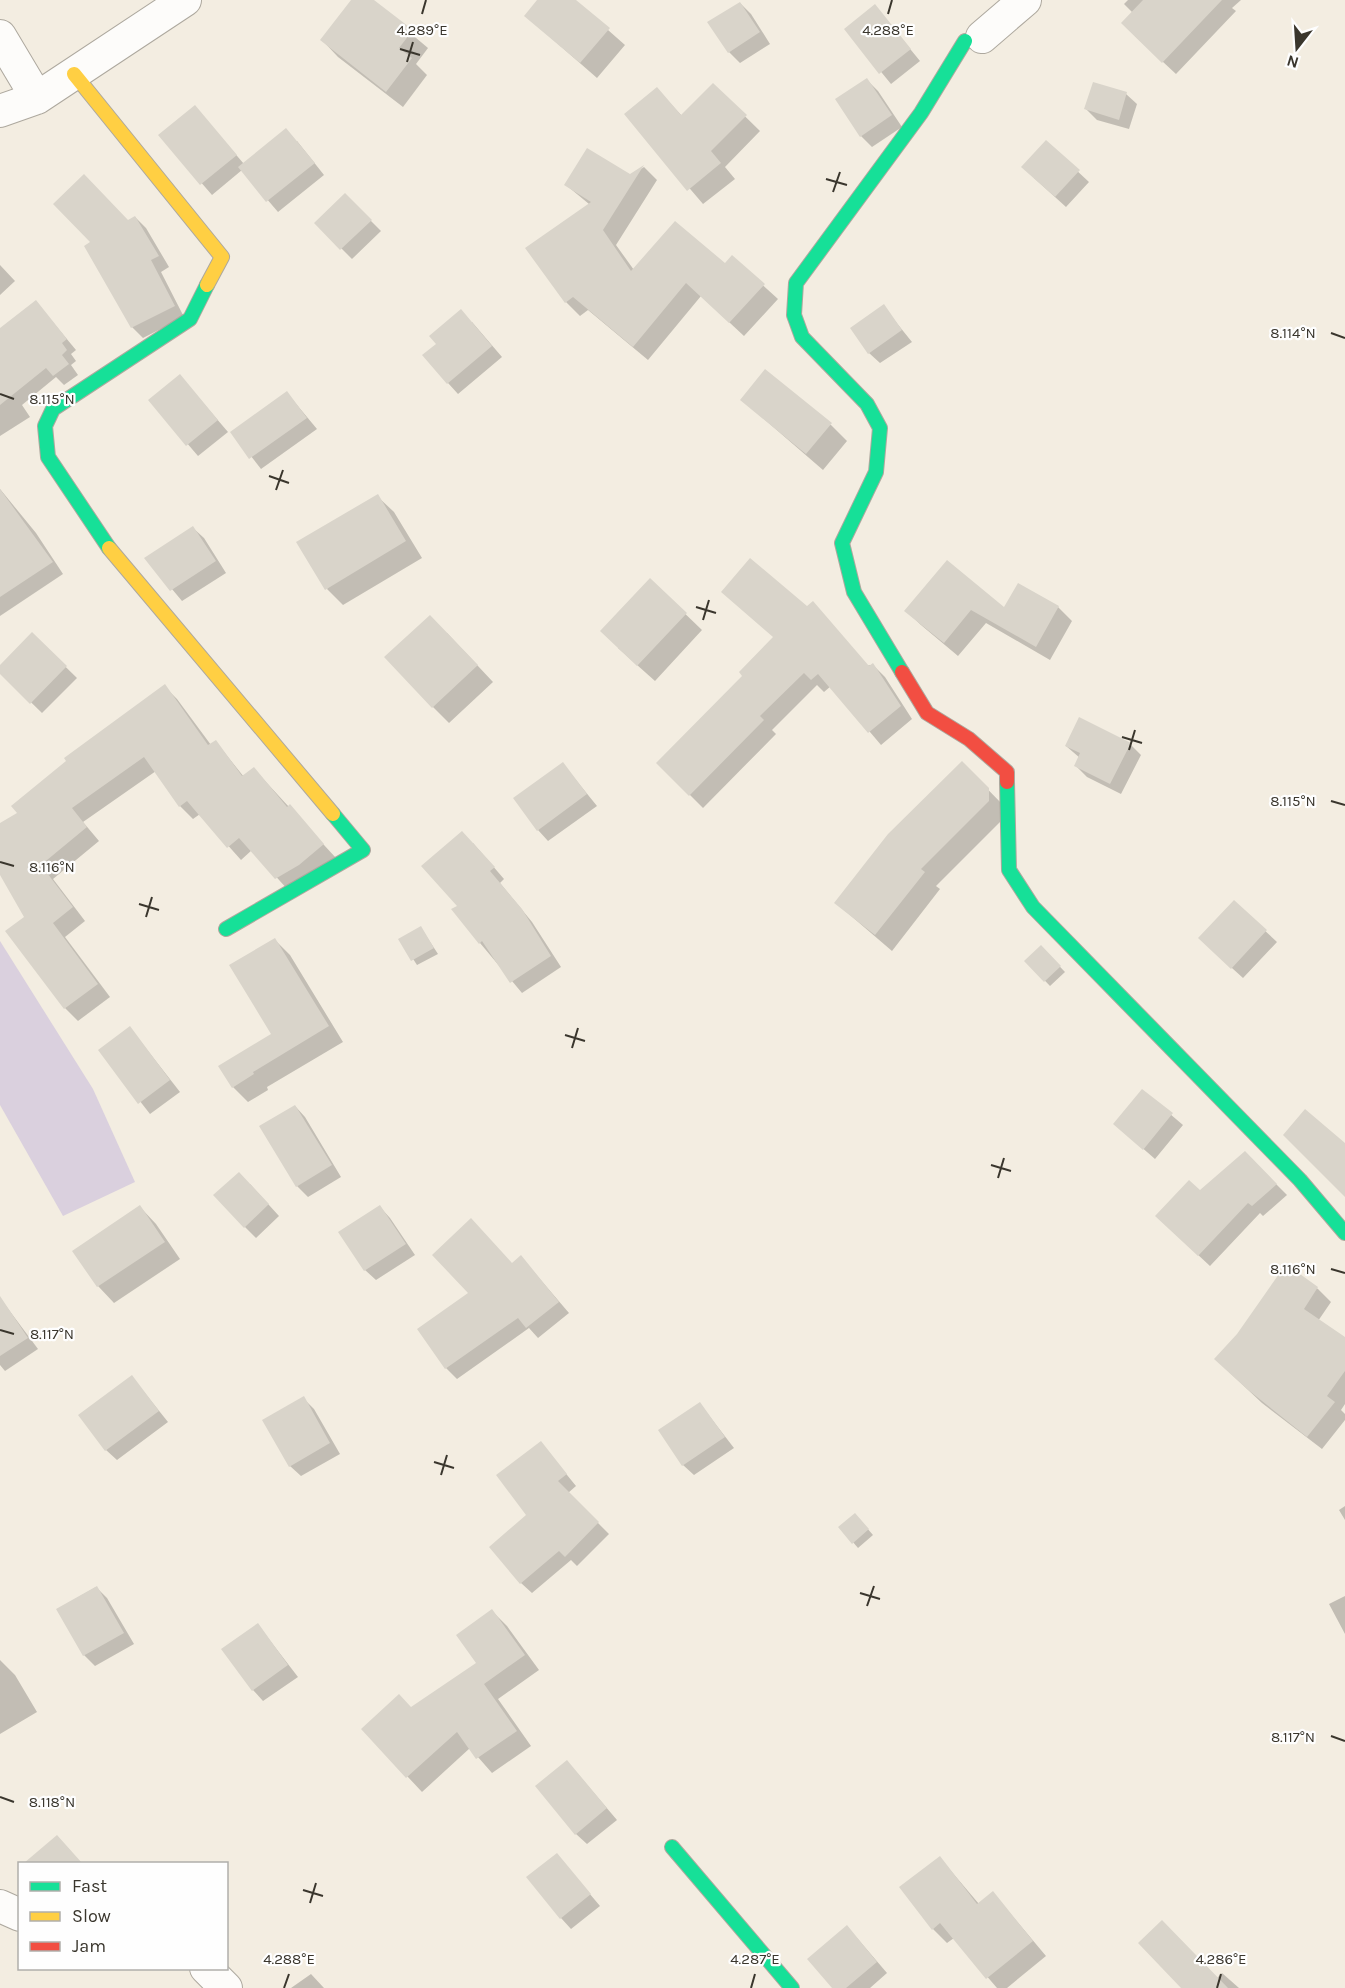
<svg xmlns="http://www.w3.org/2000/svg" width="1345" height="1988" viewBox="0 0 1345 1988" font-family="Karla,sans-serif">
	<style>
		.forest { fill: #dad0de }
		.shadow { fill: #0003 }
		.building { fill: #d9d4ca }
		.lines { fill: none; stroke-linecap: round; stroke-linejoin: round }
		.street-casing { stroke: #ada89e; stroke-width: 34 }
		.fast-casing { stroke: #ada89e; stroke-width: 16 }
		.slow-casing { stroke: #ada89e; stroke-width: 16 }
		.jam-casing { stroke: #ada89e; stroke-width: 16 }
		.street { stroke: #fdfcfa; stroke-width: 32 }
		.fast { stroke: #16e098; stroke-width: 14 }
		.slow { stroke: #ffcf43; stroke-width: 14 }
		.jam { stroke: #f24e42; stroke-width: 14 }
		.ticks { fill: none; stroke: #3a362d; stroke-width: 2 }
		.ticks-label { font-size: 15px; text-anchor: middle; fill: #3a362d; stroke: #fefefe; stroke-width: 4.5; stroke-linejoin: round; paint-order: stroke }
	</style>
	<rect width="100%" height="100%" fill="#f3ede1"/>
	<path class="forest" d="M0,941L93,1089L135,1182L63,1216L0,1105Z"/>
	<path class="shadow" d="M353,0H371L428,48L416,64L427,75L403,107L338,57L322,40Z
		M539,0H574L625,45L597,78L526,16Z
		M1128,0H1241L1232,8L1236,11L1176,74L1135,36L1133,13L1124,4Z
		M740,3L751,14L770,44L740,63L729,52Z
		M875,6L920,61L891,84L846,29Z
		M867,80L878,91L902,127L872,147L861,136Z
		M713,85L760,131L725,167L735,179L703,204L626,114L657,89L682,116Z
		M1126,94L1137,104L1129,129L1097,120L1086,109Z
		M195,107L244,164L297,141L324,175L278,212L242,170L212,195L160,135Z
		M1046,142L1089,182L1066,207L1034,178Z
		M644,167L657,180L616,245L634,270L725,265L732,257L778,299L744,336L701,296L648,360L588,310L580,316L566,302L589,204L566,185L630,176Z
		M345,195L381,231L352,259L316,223Z
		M135,217L146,228L169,267L161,272L184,317L143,338L132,327L86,246Z
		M0,265L15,281L0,295Z
		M36,302L76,350L71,354L76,361L71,365L78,375L64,385L56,377L22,405L30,417L0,436V330Z
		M883,306L912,342L880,363L869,353Z
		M472,322L502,357L458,394L448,383L438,344Z
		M180,376L228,432L198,456L150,400Z
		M287,393L317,429L261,469L232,432Z
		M742,400L831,425L847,441L823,470Z
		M0,489L36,533L63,574L0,616Z
		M377,496L394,512L422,558L343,605L327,589Z
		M193,528L204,538L226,573L182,601L146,558Z
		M947,562L1005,610L1058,607L1072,621L1050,660L986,623L958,656L921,625L906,611Z
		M650,580L702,630L655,681L618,648Z
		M447,633L493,682L449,723L433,707Z
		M32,634L77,678L42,713L0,672V667Z
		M873,665L885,677L912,719L881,745L831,686L824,692L817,685L772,730L776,734L703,808L658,763L744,676Z
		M164,686L177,699L211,745L216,742L244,777L254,769L336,858L289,891L252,850L241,860L200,814L193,819L180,806L156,771L83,822L99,841L53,879L85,921L65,937L110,997L78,1021L65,1008L26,917L0,872V824L19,813Z
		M1130,744L1141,755L1121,794L1087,777L1076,766L1080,758L1066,746Z
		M962,763L1004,806L1005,817L936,886L940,889L892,951L836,903Z
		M563,764L597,806L548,841L538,830Z
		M473,843L504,879L500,883L532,922L561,967L522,993L480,943Z
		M1234,902L1277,942L1243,978L1211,949Z
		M421,928L438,954L417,965L400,939Z
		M275,940L290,955L343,1042L267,1087L268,1090L248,1102L233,1087L273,1034Z
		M1041,947L1065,972L1050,986L1026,961Z
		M130,1028L180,1092L150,1114L100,1050Z
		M1143,1091L1183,1125L1155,1159L1115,1124Z
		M295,1106L305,1117L341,1177L308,1197L297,1186Z
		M1245,1153L1287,1195L1263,1216L1260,1213L1210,1266L1168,1227L1200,1192Z
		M250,1184L279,1216L256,1238L245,1227Z
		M140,1207L156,1224L180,1259L114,1303L98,1286Z
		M380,1207L390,1218L415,1255L376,1280L365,1270Z
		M521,1257L569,1313L538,1338L529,1328L457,1379L446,1368L470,1293Z
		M1286,1266L1318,1289L1331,1302L1318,1321L1345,1339V1404L1341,1410L1345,1414V1420L1322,1449L1262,1403L1229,1372L1238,1335Z
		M0,1298L38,1349L5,1371L0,1365Z
		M132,1377L168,1422L117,1460L106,1450Z
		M303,1398L314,1409L340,1454L301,1476L290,1466Z
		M700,1404L734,1448L694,1475L683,1465Z
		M541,1443L576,1486L568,1493L609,1534L577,1566L571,1560L532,1593L521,1583L528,1515Z
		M1345,1506V1520L1339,1510Z
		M860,1520L873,1535L858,1548L840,1527Z
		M96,1587L107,1598L134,1644L95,1666L84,1655L58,1609Z
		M1345,1596V1634L1329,1604Z
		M492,1611L507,1626L539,1670L498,1699L531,1746L492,1773L470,1748L422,1792L363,1729L412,1709L478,1664Z
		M258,1625L298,1677L263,1701L253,1690Z
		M0,1660L15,1675L37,1712L0,1734Z
		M577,1773L617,1820L587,1844L576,1834Z
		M68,1848L81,1864L28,1862Z
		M557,1855L600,1906L571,1929L561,1918Z
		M940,1858L979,1904L993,1893L1046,1956L1007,1988H997L954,1938L947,1943L933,1929Z
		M857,1938L887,1973L870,1988H834Z
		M1222,1973L1239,1988H1193L1217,1978Z
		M311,1974L324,1988H291Z"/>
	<path class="building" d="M351,0H374L413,30L399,48L412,58L386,92L320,40Z
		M537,0H576L610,28L580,63L524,16Z
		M1143,0H1222L1162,63L1121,23Z
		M740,2L760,32L728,53L707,22Z
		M875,4L911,49L879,74L844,29Z
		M867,78L892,115L860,137L835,99Z
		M1093,82L1127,92L1119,120L1084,109Z
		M713,83L747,115L711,151L721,163L687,191L624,114L657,87L681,115Z
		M195,105L237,155L200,185L158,135Z
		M286,128L315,163L266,202L238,167Z
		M1046,140L1080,170L1055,197L1021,167Z
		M587,148L630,174L644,165L603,230L631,271L675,221L725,263L732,255L765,284L729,323L686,283L633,347L573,297L565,303L525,248L591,202L564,185Z
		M84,174L128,220L135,216L159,256L151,260L175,306L131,328L84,246L90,242L53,204Z
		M345,193L372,220L340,250L314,223Z
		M36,300L67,339L62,343L67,350L62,355L69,364L53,376L46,368L0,405V328Z
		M884,304L902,330L868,354L850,328Z
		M461,309L492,346L447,384L422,355L436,344L429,336Z
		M765,369L832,423L806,454L740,400Z
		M180,374L218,420L186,446L148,400Z
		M287,391L307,418L249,459L230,432Z
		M0,489L53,562L0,597Z
		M378,494L406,541L325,590L296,542Z
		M193,526L216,561L170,591L144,558Z
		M750,558L807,606L813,601L869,666L873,663L901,706L868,733L818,674L811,680L804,673L760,716L764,720L689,796L656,763L742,676L739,672L773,637L721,592Z
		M947,560L1004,607L1018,583L1059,606L1036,647L971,610L944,643L904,611Z
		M650,578L687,613L637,666L600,631Z
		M430,615L478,665L432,708L384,657Z
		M32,632L67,666L30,704L0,674V665Z
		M165,684L208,745L216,740L242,776L254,767L287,807L290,804L324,844L299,865L275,879L239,838L227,848L187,801L179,807L144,757L72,808L87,827L41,865L73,907L53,923L98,984L64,1009L5,931L24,917L0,875V823L17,813L11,806L66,761L64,758Z
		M1079,717L1131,743L1110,784L1074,766L1080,753L1065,746Z
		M962,761L989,788V801L921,869L925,872L875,935L834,903L888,834Z
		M563,762L587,794L537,831L513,798Z
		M462,831L495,867L490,871L522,909L551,956L510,983L482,941L479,944L451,909L457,906L421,866Z
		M1234,900L1267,930L1231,969L1198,938Z
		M421,926L434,948L411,961L398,939Z
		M275,938L329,1026L253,1072L254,1074L232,1088L218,1066L271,1034L229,965Z
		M1041,945L1061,966L1044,982L1024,961Z
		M130,1026L170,1080L138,1104L98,1050Z
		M1142,1089L1173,1113L1143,1150L1113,1124Z
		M295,1105L332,1165L296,1187L259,1126Z
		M1305,1109L1345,1143V1197L1283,1135Z
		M1245,1151L1277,1184L1252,1206L1248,1203L1198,1256L1155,1216L1189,1180L1200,1190Z
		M239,1172L269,1204L244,1228L213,1195Z
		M140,1205L165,1242L97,1287L72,1251Z
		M380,1205L406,1244L364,1271L338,1232Z
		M471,1218L512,1263L521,1255L559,1302L526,1328L518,1318L445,1369L417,1329L468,1293L432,1255Z
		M1286,1264L1318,1287L1304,1309L1345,1337V1371L1327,1396L1335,1402L1307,1437L1247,1389L1214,1359L1237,1334Z
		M0,1296L28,1338L0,1356Z
		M132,1375L159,1411L105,1451L78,1415Z
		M304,1396L330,1443L289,1467L262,1420Z
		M700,1402L725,1437L682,1466L658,1430Z
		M541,1441L567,1474L558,1481L599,1522L565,1557L559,1551L520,1584L489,1547L526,1515L496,1475Z
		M855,1513L869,1529L852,1544L838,1527Z
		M97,1586L124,1633L83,1656L56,1609Z
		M492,1609L525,1655L484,1684L517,1731L476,1759L457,1732L406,1778L361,1729L399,1694L411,1707L476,1663L456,1635Z
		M258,1623L288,1665L252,1691L221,1649Z
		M567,1760L607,1808L575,1835L535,1786Z
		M57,1835L82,1863H24Z
		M557,1853L591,1894L560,1919L526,1877Z
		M940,1856L977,1904L993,1891L1033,1941L986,1979L940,1923L932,1930L899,1887Z
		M1162,1920L1228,1988H1181L1138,1943Z
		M847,1925L877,1962L846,1988H832L807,1959Z"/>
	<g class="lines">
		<defs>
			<path id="street" d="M0,36L37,98
				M982,37L1025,0
				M0,111L37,98L185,0
				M0,1906L20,1915
				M206,1968L226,1988"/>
			<path id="fast" d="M109,548L48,457L45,426L53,409L190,319L207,285
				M902,672L854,592L842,543L876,472L880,428L867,404L802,337L794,315L796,283L921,113L965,41
				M1007,782L1009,870L1033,907L1300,1180L1345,1233
				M226,929L363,850L333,814
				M672,1847L792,1988"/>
			<path id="slow" d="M74,74L222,257L207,285
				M109,548L333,814"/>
			<path id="jam" d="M902,672L927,713L969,739L1007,772V782"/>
		</defs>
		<use href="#street" class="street-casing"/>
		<use href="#fast" class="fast-casing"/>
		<use href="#slow" class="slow-casing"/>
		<use href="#jam" class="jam-casing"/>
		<use href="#street" class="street"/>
		<use href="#fast" class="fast"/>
		<use href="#slow" class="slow"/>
		<use href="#jam" class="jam"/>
	</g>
	<path class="ticks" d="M422,14L426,0M888,14L892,0M400,49L420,55M407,62L413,42M826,179L847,185M833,192L840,172M1331,333L1345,338M0,394L14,399M269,476L289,483M276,490L283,470M696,607L716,613M703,620L709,600M1122,737L1142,743M1129,750L1135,730M1331,801L1345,805M0,862L14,866M139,904L159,910M146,917L152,897M565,1035L585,1041M572,1048L578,1028M991,1165L1011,1171M998,1178L1004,1158M1331,1269L1345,1273M0,1330L14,1334M434,1462L454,1468M441,1475L447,1455M860,1593L880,1599M867,1606L874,1586M1331,1736L1345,1741M0,1797L14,1802M303,1890L323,1896M310,1903L316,1883M284,1988L289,1974M751,1988L755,1974M1217,1988L1221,1974"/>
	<g class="ticks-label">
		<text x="422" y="35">4.289°E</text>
		<text x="888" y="35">4.288°E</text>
		<text x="1293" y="338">8.114°N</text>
		<text x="52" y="404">8.115°N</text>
		<text x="1293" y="806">8.115°N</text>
		<text x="52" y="872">8.116°N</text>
		<text x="1293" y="1274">8.116°N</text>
		<text x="52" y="1339">8.117°N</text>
		<text x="1293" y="1742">8.117°N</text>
		<text x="52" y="1807">8.118°N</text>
		<text x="289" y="1964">4.288°E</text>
		<text x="755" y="1964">4.287°E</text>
		<text x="1221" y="1964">4.286°E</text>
	</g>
	<rect x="18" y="1862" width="210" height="108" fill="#fefefe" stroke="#b0aeaa" stroke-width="1.5"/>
	<rect x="30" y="1882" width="30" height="9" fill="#16e098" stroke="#b0aeaa" stroke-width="1.5"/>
	<text x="72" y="1892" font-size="18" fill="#3a362d">Fast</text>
	<rect x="30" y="1912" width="30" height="9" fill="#ffcf43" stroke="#b0aeaa" stroke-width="1.5"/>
	<text x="72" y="1922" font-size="18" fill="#3a362d">Slow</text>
	<rect x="30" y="1942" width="30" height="9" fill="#f24e42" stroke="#b0aeaa" stroke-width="1.5"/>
	<text x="72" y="1952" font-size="18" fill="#3a362d">Jam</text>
	<g transform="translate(1297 48) rotate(197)" stroke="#fefefe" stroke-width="4.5" paint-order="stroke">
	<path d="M0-4.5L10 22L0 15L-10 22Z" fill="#3a362d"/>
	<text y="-9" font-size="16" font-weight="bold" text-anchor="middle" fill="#3a362d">N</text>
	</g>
</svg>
